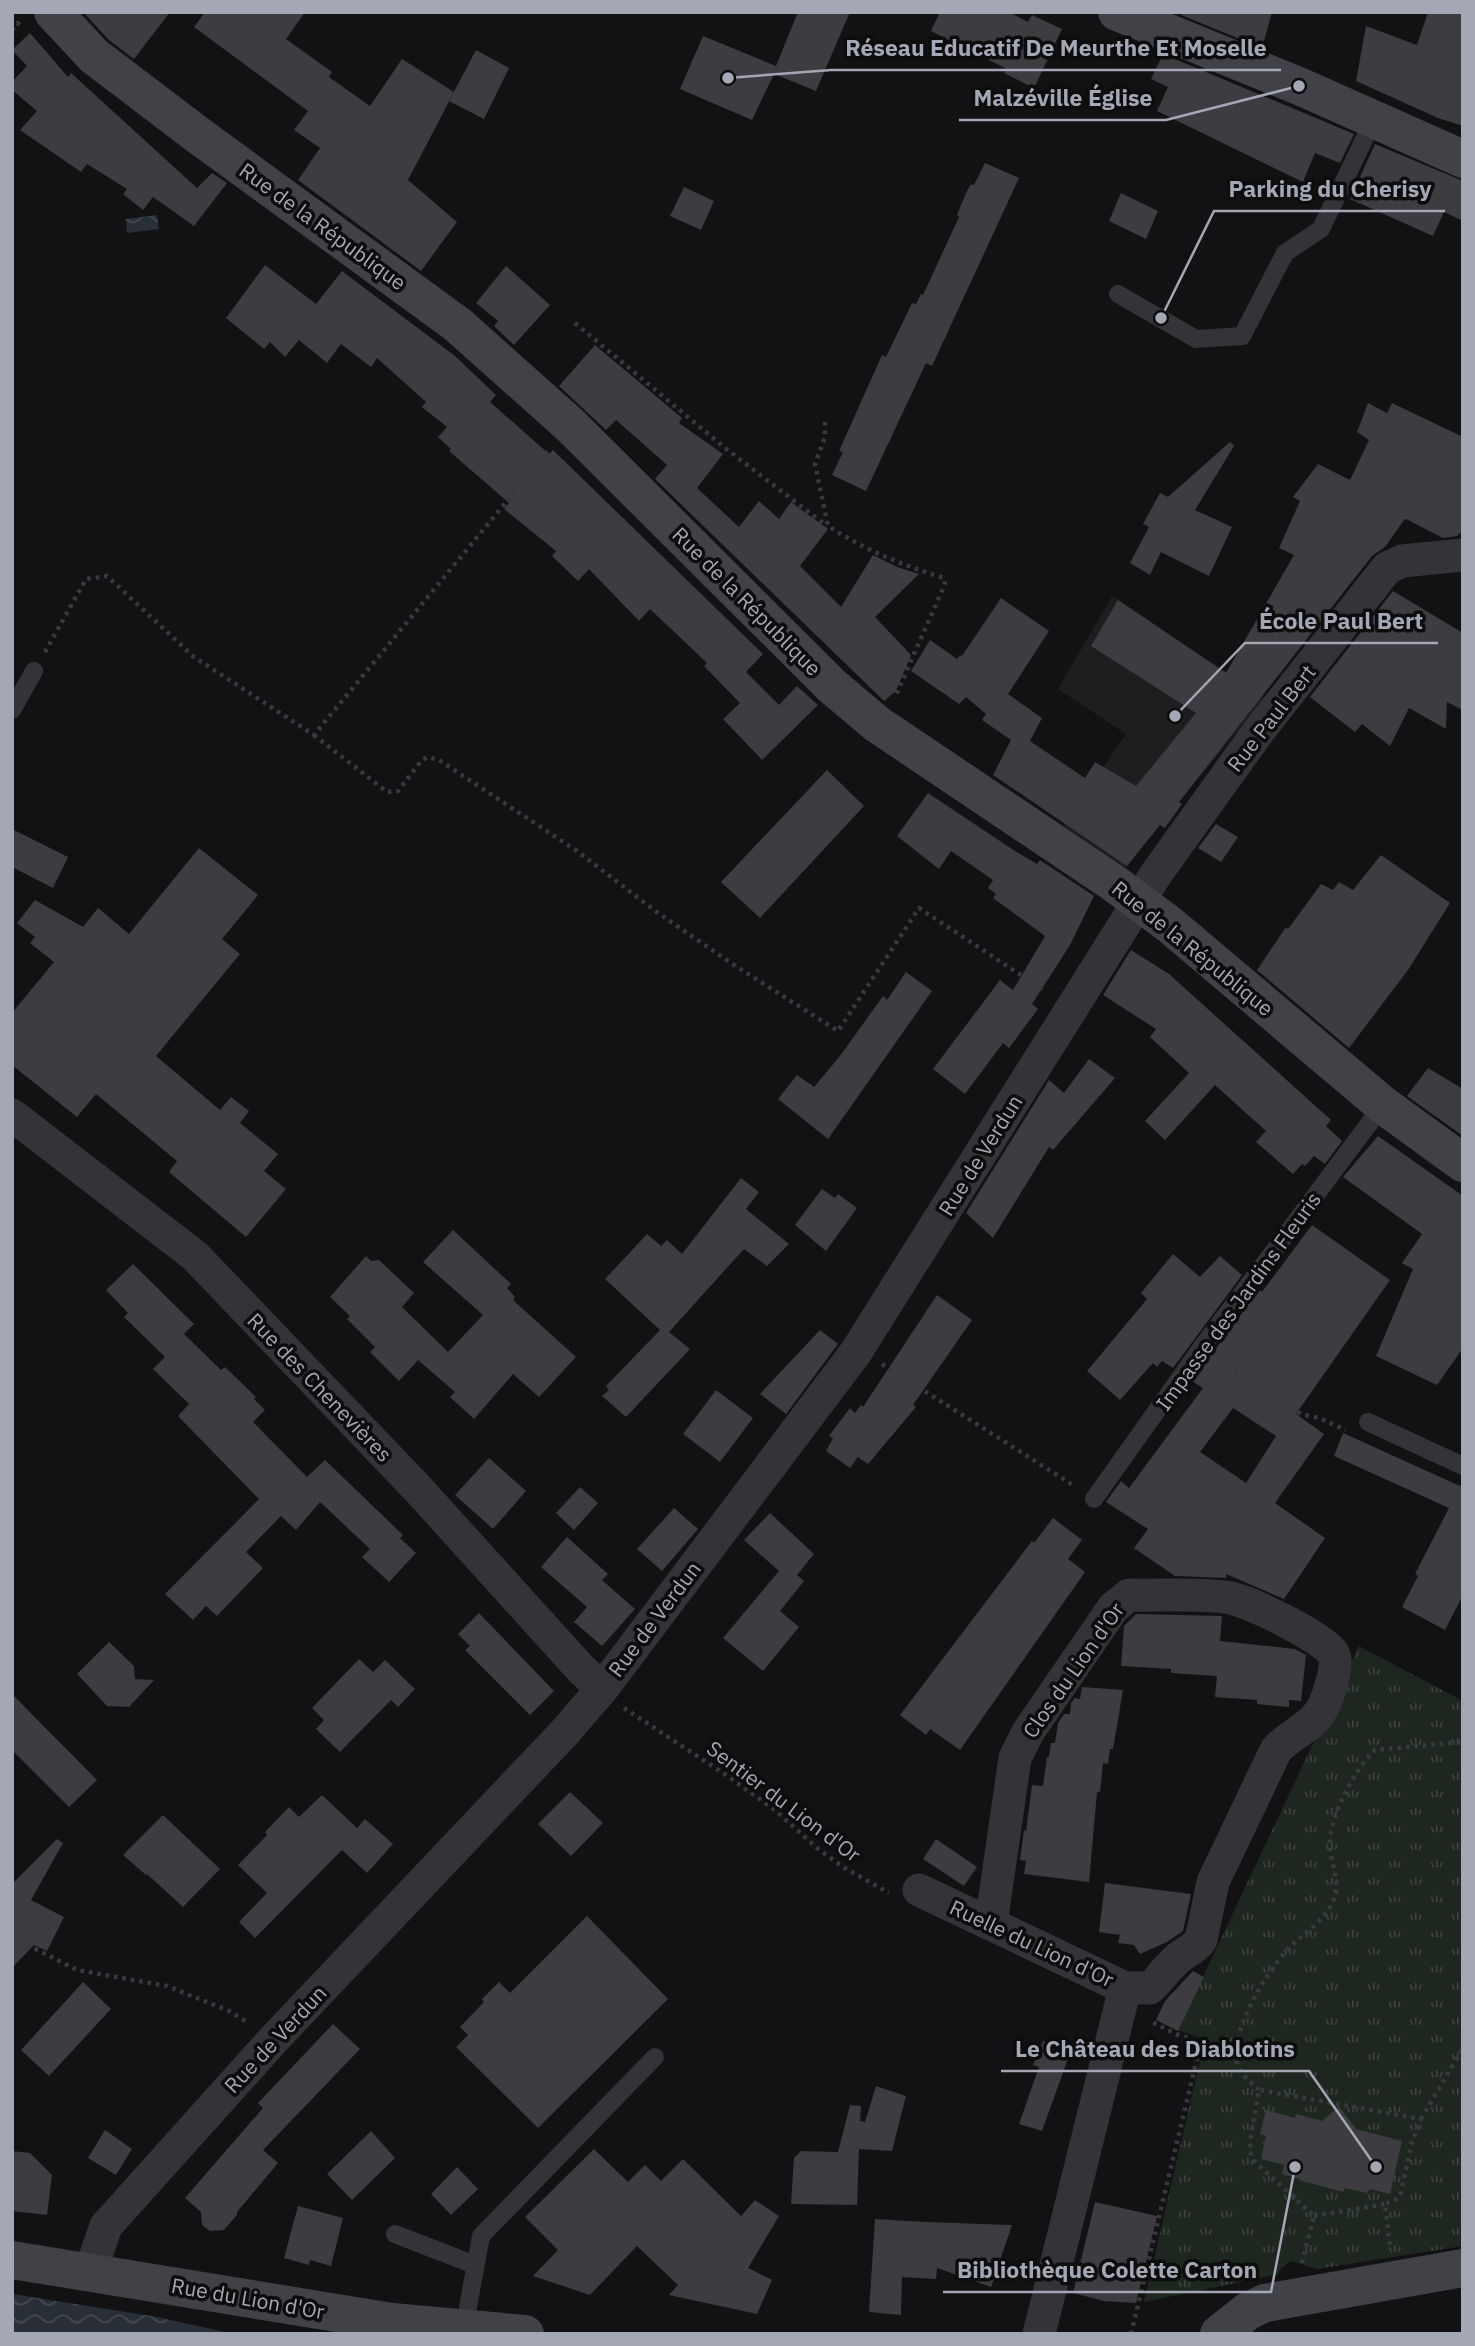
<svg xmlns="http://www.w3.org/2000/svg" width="1475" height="2346" viewBox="0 0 1475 2346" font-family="'IBM Plex Sans',sans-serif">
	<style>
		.built { fill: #1e1e20 }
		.grass { fill: url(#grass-tufts) }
		.water { fill: url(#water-waves) }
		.building { fill: #3c3c41; fill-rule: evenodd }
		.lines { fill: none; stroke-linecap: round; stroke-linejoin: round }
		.path { stroke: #393a3f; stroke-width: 4.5; stroke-dasharray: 3.5 5; stroke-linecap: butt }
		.lane { stroke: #333338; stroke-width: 18 }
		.street { stroke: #333338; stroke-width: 33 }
		.secondary { stroke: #414248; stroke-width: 38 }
		.labels { text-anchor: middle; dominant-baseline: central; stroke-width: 7; stroke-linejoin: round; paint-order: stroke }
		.street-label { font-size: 21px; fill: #a4a7b4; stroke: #0d0d0e }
		.leader { fill: none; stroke: #a4a7b4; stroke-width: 2.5 }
		.callout-dot { fill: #a4a7b4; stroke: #0d0d0e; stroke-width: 2.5 }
		.callout-label { font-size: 23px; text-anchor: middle; font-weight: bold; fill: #a4a7b4; stroke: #0d0d0e; stroke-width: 7; stroke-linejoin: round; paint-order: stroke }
	</style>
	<defs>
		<pattern id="grass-tufts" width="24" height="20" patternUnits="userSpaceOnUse" patternTransform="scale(1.75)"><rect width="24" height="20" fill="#1e2620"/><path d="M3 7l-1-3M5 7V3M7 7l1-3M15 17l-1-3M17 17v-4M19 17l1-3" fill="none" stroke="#3c433e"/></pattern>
		<pattern id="water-waves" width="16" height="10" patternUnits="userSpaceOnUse" patternTransform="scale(1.75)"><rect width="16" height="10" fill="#292f37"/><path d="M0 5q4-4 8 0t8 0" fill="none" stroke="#454a52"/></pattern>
	</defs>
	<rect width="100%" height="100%" fill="#121214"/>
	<path class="built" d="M1112,596L1265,698L1125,867L1063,826L1126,734L1058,689Z"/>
	<path class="grass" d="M1359,1646L1463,1701V2246L1317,2269L1291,2261L1281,2268L1279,2274L1144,2302L1205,2039L1178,2030Z"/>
	<path class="water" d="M157,215L159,229L127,233L126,219Z
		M12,2294L157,2317L234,2334H12Z"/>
	<path class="building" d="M83,12H170L134,59L109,40Z
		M205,12H305L286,39L332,72L329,77L370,106L402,59L454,92L408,180L457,222L421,271L298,180L320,148L294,130L308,111L194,27Z
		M798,12H850L816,91L774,74L752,120L680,89L703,36L776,66Z
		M940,12H1009L1028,22L1032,15L1062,29L1034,88L1004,73L1007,69L931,31Z
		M1183,12H1272L1262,48L1181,15Z
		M1428,12H1463V126L1438,118L1356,81L1366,26L1417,45Z
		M30,33L68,77L71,73L197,188L212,173L227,183L194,226L153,197L143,210L123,194L127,189L87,164L81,172L20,130L37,111L12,90V82L27,66L12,50Z
		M476,50L509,68L484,119L449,101Z
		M1163,54L1354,134L1340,163L1315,153L1303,182L1157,111L1168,87L1151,79Z
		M1375,144L1463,181V221L1444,212L1433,236L1350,199Z
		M985,163L1019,178L932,366L926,363L866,491L832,475L843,452L839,451L882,355L886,357L912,303L916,304L921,294L923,295L959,217L957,215L966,193L971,184L974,185Z
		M684,187L714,201L701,230L670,216Z
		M1121,193L1158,211L1146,239L1109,221Z
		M265,265L316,304L342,271L455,356L496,395L490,402L549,454L553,450L763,654L746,672L779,705L797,686L818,705L762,760L723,719L740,703L704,666L707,663L650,609L639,621L589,569L578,581L552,556L556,551L504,509L509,503L449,451L451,449L438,437L447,427L422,407L426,402L377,358L371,367L341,344L327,363L299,340L285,357L270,342L264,349L226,318Z
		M506,266L550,305L514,345L494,326L498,321L476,303Z
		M595,345L682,418L679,423L723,454L697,488L739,527L759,501L779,519L791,502L828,529L800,566L841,607L873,555L897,567L919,574L875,617L911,655L896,691L884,701L655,479L667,465L616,420L606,430L559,386Z
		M1368,403L1387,413L1392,403L1463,437V530L1457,536L1443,538L1406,519L1404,520L1385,547L1372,556L1179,802L1182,804L1165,828L1160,825L1127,866L993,775L1011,740L982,720L986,714L966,697L959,704L911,671L930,640L957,659L960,655L962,656L1001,598L1049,631L1008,694L1042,718L1030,741L1085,778L1095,762L1136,786L1196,713L1091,646L1118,600L1226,673L1294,555L1279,548L1300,501L1293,497L1318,464L1350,480L1369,440L1357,432Z
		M1230,442L1234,446L1195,510L1232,527L1209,576L1161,552L1150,575L1130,563L1149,527L1143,524L1160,493L1168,497Z
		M1393,591L1463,633V710L1447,702L1446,729L1409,708L1390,746L1362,724L1355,732L1310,697Z
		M827,770L864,806L760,918L721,882Z
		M928,793L1015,851L1037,864L1040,860L1094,896L1070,945L1032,1004L1038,1009L1009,1048L1003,1043L965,1094L933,1069L1000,980L1013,990L1045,936L993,898L996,894L988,888L993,880L951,851L939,869L897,836Z
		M1216,824L1238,837L1221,862L1198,848Z
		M12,829L68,857L53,888L12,867Z
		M199,848L258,895L222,939L240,954L156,1056L220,1110L231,1097L249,1111L240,1123L278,1154L264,1171L286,1189L246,1237L169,1172L177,1161L96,1094L77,1117L12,1065V1013L54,962L30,943L35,937L17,923L35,900L83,927L98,908L129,934Z
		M1381,855L1450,903L1408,970L1349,1048L1257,970L1286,927L1288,929L1321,884L1333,890L1339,882L1353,890Z
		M1131,950L1169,974L1331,1120L1326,1126L1342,1141L1325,1164L1314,1156L1305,1166L1302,1164L1293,1174L1256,1142L1266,1131L1215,1085L1165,1140L1145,1121L1189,1073L1150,1037L1156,1029L1103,995Z
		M906,972L932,991L828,1139L778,1099L797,1075L814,1087L840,1056L883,996L887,1000Z
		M1089,1059L1115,1078L1053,1150L1049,1147L993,1238L966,1213L1049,1080L1064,1093Z
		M1428,1068L1463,1089V1136L1407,1096Z
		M1378,1136L1463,1196V1348L1437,1385L1376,1356L1413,1269L1402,1263L1422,1234L1343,1177Z
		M741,1178L759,1192L746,1209L789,1244L767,1266L744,1249L669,1332L690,1349L626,1417L602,1396L609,1390L606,1386L660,1330L605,1279L647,1234L661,1246L667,1240L682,1254Z
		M822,1189L835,1198L838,1194L857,1208L826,1251L795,1225Z
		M1312,1225L1390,1280L1296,1414L1324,1434L1275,1503L1325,1538L1284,1599L1226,1574V1578L1175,1576L1134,1548L1148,1529L1106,1502L1121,1481L1129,1488L1203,1388L1192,1381L1259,1290L1262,1292ZM1233,1408L1276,1436L1246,1483L1200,1452Z
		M453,1230L511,1284L507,1288L515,1297L513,1300L576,1357L539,1397L513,1374L474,1419L450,1397L455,1392L418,1360L399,1381L370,1352L375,1347L347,1319L350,1316L330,1297L366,1256L371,1261L379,1260L414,1293L402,1307L448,1352L483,1315L423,1262Z
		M1173,1254L1200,1277L1220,1256L1242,1275L1173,1368L1162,1361L1157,1367L1153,1363L1120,1400L1087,1371L1147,1299L1141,1293Z
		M133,1264L194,1324L184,1334L221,1370L225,1367L256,1397L254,1399L265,1410L253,1422L307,1477L325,1460L403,1535L400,1538L416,1553L389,1582L362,1557L370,1549L320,1502L296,1530L281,1516L246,1552L263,1568L217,1616L206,1606L193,1620L165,1594L259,1499L178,1416L189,1404L153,1369L165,1357L124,1317L128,1313L106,1290Z
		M937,1295L972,1320L913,1405L916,1407L868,1464L858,1457L850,1468L826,1451L833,1438L829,1436L850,1408L855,1413L861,1405L863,1407Z
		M820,1330L838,1344L786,1414L760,1394Z
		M716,1390L753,1418L720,1462L683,1434Z
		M1343,1433L1460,1486L1463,1481V1595L1445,1630L1402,1607L1418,1576L1415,1574L1449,1508L1334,1456Z
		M489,1458L526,1491L493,1529L455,1495Z
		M580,1487L598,1503L574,1530L556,1513Z
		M674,1508L698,1529L662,1571L637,1549Z
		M770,1513L814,1554L797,1575L804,1581L780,1611L799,1627L763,1671L723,1638L779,1571L744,1540Z
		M1053,1518L1082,1540L1068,1559L1085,1572L960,1750L930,1729L926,1735L900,1715L1032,1541L1034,1543Z
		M567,1537L608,1574L602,1580L635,1609L602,1646L574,1622L587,1607L541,1567Z
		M479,1613L554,1691L530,1715L465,1650L470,1646L458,1634Z
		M1136,1614L1222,1616L1220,1641L1295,1649L1306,1655L1301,1701L1289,1700V1707L1257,1704V1700L1215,1697L1217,1676L1171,1673V1669L1121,1666L1124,1626Z
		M109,1642L134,1666L135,1679L154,1680L129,1707L107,1706L77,1674Z
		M359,1659L373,1672L385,1660L415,1689L398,1707L391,1700L340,1752L316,1729L324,1720L312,1708Z
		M1082,1687L1123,1690L1113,1749H1110L1108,1764L1103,1763L1100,1792H1097L1089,1882L1024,1874L1026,1861L1020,1860L1024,1830L1026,1831L1032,1785L1043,1786L1047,1757H1049L1051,1743H1055L1058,1723L1064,1714H1070L1071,1703L1075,1698L1080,1699Z
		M12,1694L97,1780L69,1807L12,1750Z
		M570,1792L603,1823L571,1856L538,1824Z
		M322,1795L357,1828L365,1819L393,1844L367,1873L342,1850L255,1938L239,1922L267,1893L238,1865L267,1835L265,1832L289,1807L299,1817Z
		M163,1815L220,1869L183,1907L147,1874L146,1875L123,1855Z
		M57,1839L63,1843L31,1900L64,1917L47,1951L34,1945L12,1968V1884Z
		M936,1839L977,1867L964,1886L923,1859Z
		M1105,1883L1191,1894L1183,1931L1167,1942L1140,1954L1134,1945L1118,1943L1120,1935L1099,1932Z
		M587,1916L668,1999L538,2128L456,2047L468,2035L460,2027L484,2002L482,1999L499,1982L510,1993Z
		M1193,1971L1204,1977L1178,2031L1156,2020L1165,2001Z
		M83,1982L111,2009L49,2076L21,2050Z
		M333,2024L360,2049L263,2150L278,2163L237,2212V2215L224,2230L210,2231L202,2225L201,2212L185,2198L263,2108L258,2103Z
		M1043,2041L1070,2053L1042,2131L1019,2124L1039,2067L1033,2065Z
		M876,2086L906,2096L892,2151L859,2149L857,2205L791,2204L794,2158L801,2151L838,2152L850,2105L861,2106L860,2121L865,2122Z
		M1339,2106L1356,2129L1402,2141L1390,2194L1370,2189L1367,2193L1345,2188L1343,2192L1299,2180L1300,2179L1282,2174L1284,2165L1261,2159L1266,2136L1260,2134L1266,2110L1295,2118L1296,2114L1322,2121Z
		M105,2130L132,2149L116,2175L88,2158Z
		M371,2131L395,2158L352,2200L327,2174Z
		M594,2149L628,2182L645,2165L661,2181L683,2159L741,2216L755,2200L779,2216L748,2268L772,2280L757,2314L669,2295L678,2285L637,2246L590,2295L533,2276L558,2250L525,2217Z
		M12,2151L30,2153L52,2175L47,2215L12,2211Z
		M457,2167L478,2189L451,2215L431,2194Z
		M1095,2202L1157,2216L1136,2303L1104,2301L1073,2293Z
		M298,2206L343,2218L331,2266L310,2260L309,2265L284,2258Z
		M875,2219L926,2222L1012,2225L991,2287L937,2268L936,2279L902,2277L901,2315L869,2312Z"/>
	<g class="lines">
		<path class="path" d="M12,30L17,23L21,25
			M575,323L725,448L827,526
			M825,422V437L815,464L828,526C865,550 902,565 944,578L945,584L896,695
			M45,652L86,579L107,576L194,657L314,735L549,450
			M314,735L387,792L398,791L422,760L428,757L439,760L577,851L658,913L734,965L838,1031L919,908L1045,991
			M1220,1360L1301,1414L1319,1418L1346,1430
			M882,1364L1076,1487
			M624,1708L726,1775L775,1810L817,1848L843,1867L889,1893
			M12,1937L77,1970L167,1986L229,2011L247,2022
			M1201,2042L1236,2052
			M1259,2090C1252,2083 1242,2076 1238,2066C1227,2035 1266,1974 1286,1951C1301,1934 1323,1924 1333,1901C1341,1885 1332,1866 1330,1849C1327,1820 1354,1770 1375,1750L1463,1742
			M1421,2119L1463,2048
			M1314,2216L1385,2204
			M1302,2263L1314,2216L1255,2162L1250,2152L1251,2136L1259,2090L1421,2119L1412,2142L1401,2192L1397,2199L1385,2204L1390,2247
			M1131,2334L1201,2042L1176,2034L1150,2021"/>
		<path class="lane" d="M1118,294L1196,339L1242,336L1285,253L1321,229L1374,119
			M12,710L34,671
			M1368,1422L1463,1466
			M1094,1499L1202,1347L1383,1105
			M395,2234L475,2265
			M464,2329L481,2236L655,2057"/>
		<path class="street" d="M12,1115L195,1256L418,1489L580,1668L602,1689
			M919,1890L1125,1988L1039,2334
			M991,1924L1015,1758L1028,1732L1113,1608L1129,1595C1159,1596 1203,1593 1231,1598C1250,1602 1327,1639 1334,1655C1339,1666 1327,1702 1320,1712C1309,1729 1289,1735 1276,1750L1213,1882L1201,1940C1194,1950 1182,1953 1174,1962C1165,1970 1159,1980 1150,1988H1125
			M94,2272L96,2255L106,2226L274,2039L564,1733L602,1689L856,1352L1156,874L1258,732L1387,568L1402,561L1463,555"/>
		<path class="secondary" d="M53,12L94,56L198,135L458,325L570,425L832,686L877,724L1115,884L1170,925L1383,1105L1463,1163
			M1117,12L1299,86L1463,159
			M12,2260L392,2322L525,2334
			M1219,2334L1248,2311L1265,2303L1463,2268"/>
	</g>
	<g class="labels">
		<g class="street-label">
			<text transform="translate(323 226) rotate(36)">Rue de la République</text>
			<text transform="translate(747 601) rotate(45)">Rue de la République</text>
			<text transform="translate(1271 718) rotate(-52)">Rue Paul Bert</text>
			<text transform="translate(1193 948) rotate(39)">Rue de la République</text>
			<text transform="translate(980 1155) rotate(-58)">Rue de Verdun</text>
			<text transform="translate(1238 1301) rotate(-54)">Impasse des Jardins Fleuris</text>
			<text transform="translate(320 1387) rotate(46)">Rue des Chenevières</text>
			<text transform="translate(654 1619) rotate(-53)">Rue de Verdun</text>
			<text transform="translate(1073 1670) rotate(-55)">Clos du Lion d'Or</text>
			<text transform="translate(784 1801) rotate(37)">Sentier du Lion d'Or</text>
			<text transform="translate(1032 1943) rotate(25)">Ruelle du Lion d'Or</text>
			<text transform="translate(275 2039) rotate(-47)">Rue de Verdun</text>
			<text transform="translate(248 2298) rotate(10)">Rue du Lion d'Or</text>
		</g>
	</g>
	<path class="leader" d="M728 78L831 70H1281M1299 86L1166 120H959M1161 318L1214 211H1445M1175 716L1245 643H1438M1376 2167L1309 2071H1001M1295 2167L1271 2292H943"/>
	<g class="callout-dot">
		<circle cx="728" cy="78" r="7"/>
		<circle cx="1299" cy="86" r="7"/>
		<circle cx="1161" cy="318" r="7"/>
		<circle cx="1175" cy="716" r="7"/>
		<circle cx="1376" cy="2167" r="7"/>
		<circle cx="1295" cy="2167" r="7"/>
	</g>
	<g class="callout-label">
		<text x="1056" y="56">Réseau Educatif De Meurthe Et Moselle</text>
		<text x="1063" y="106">Malzéville Église</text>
		<text x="1330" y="197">Parking du Cherisy</text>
		<text x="1341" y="629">École Paul Bert</text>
		<text x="1155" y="2057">Le Château des Diablotins</text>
		<text x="1107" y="2278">Bibliothèque Colette Carton</text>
	</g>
	<rect width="1475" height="2346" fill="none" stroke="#a4a7b4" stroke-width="28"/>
</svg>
